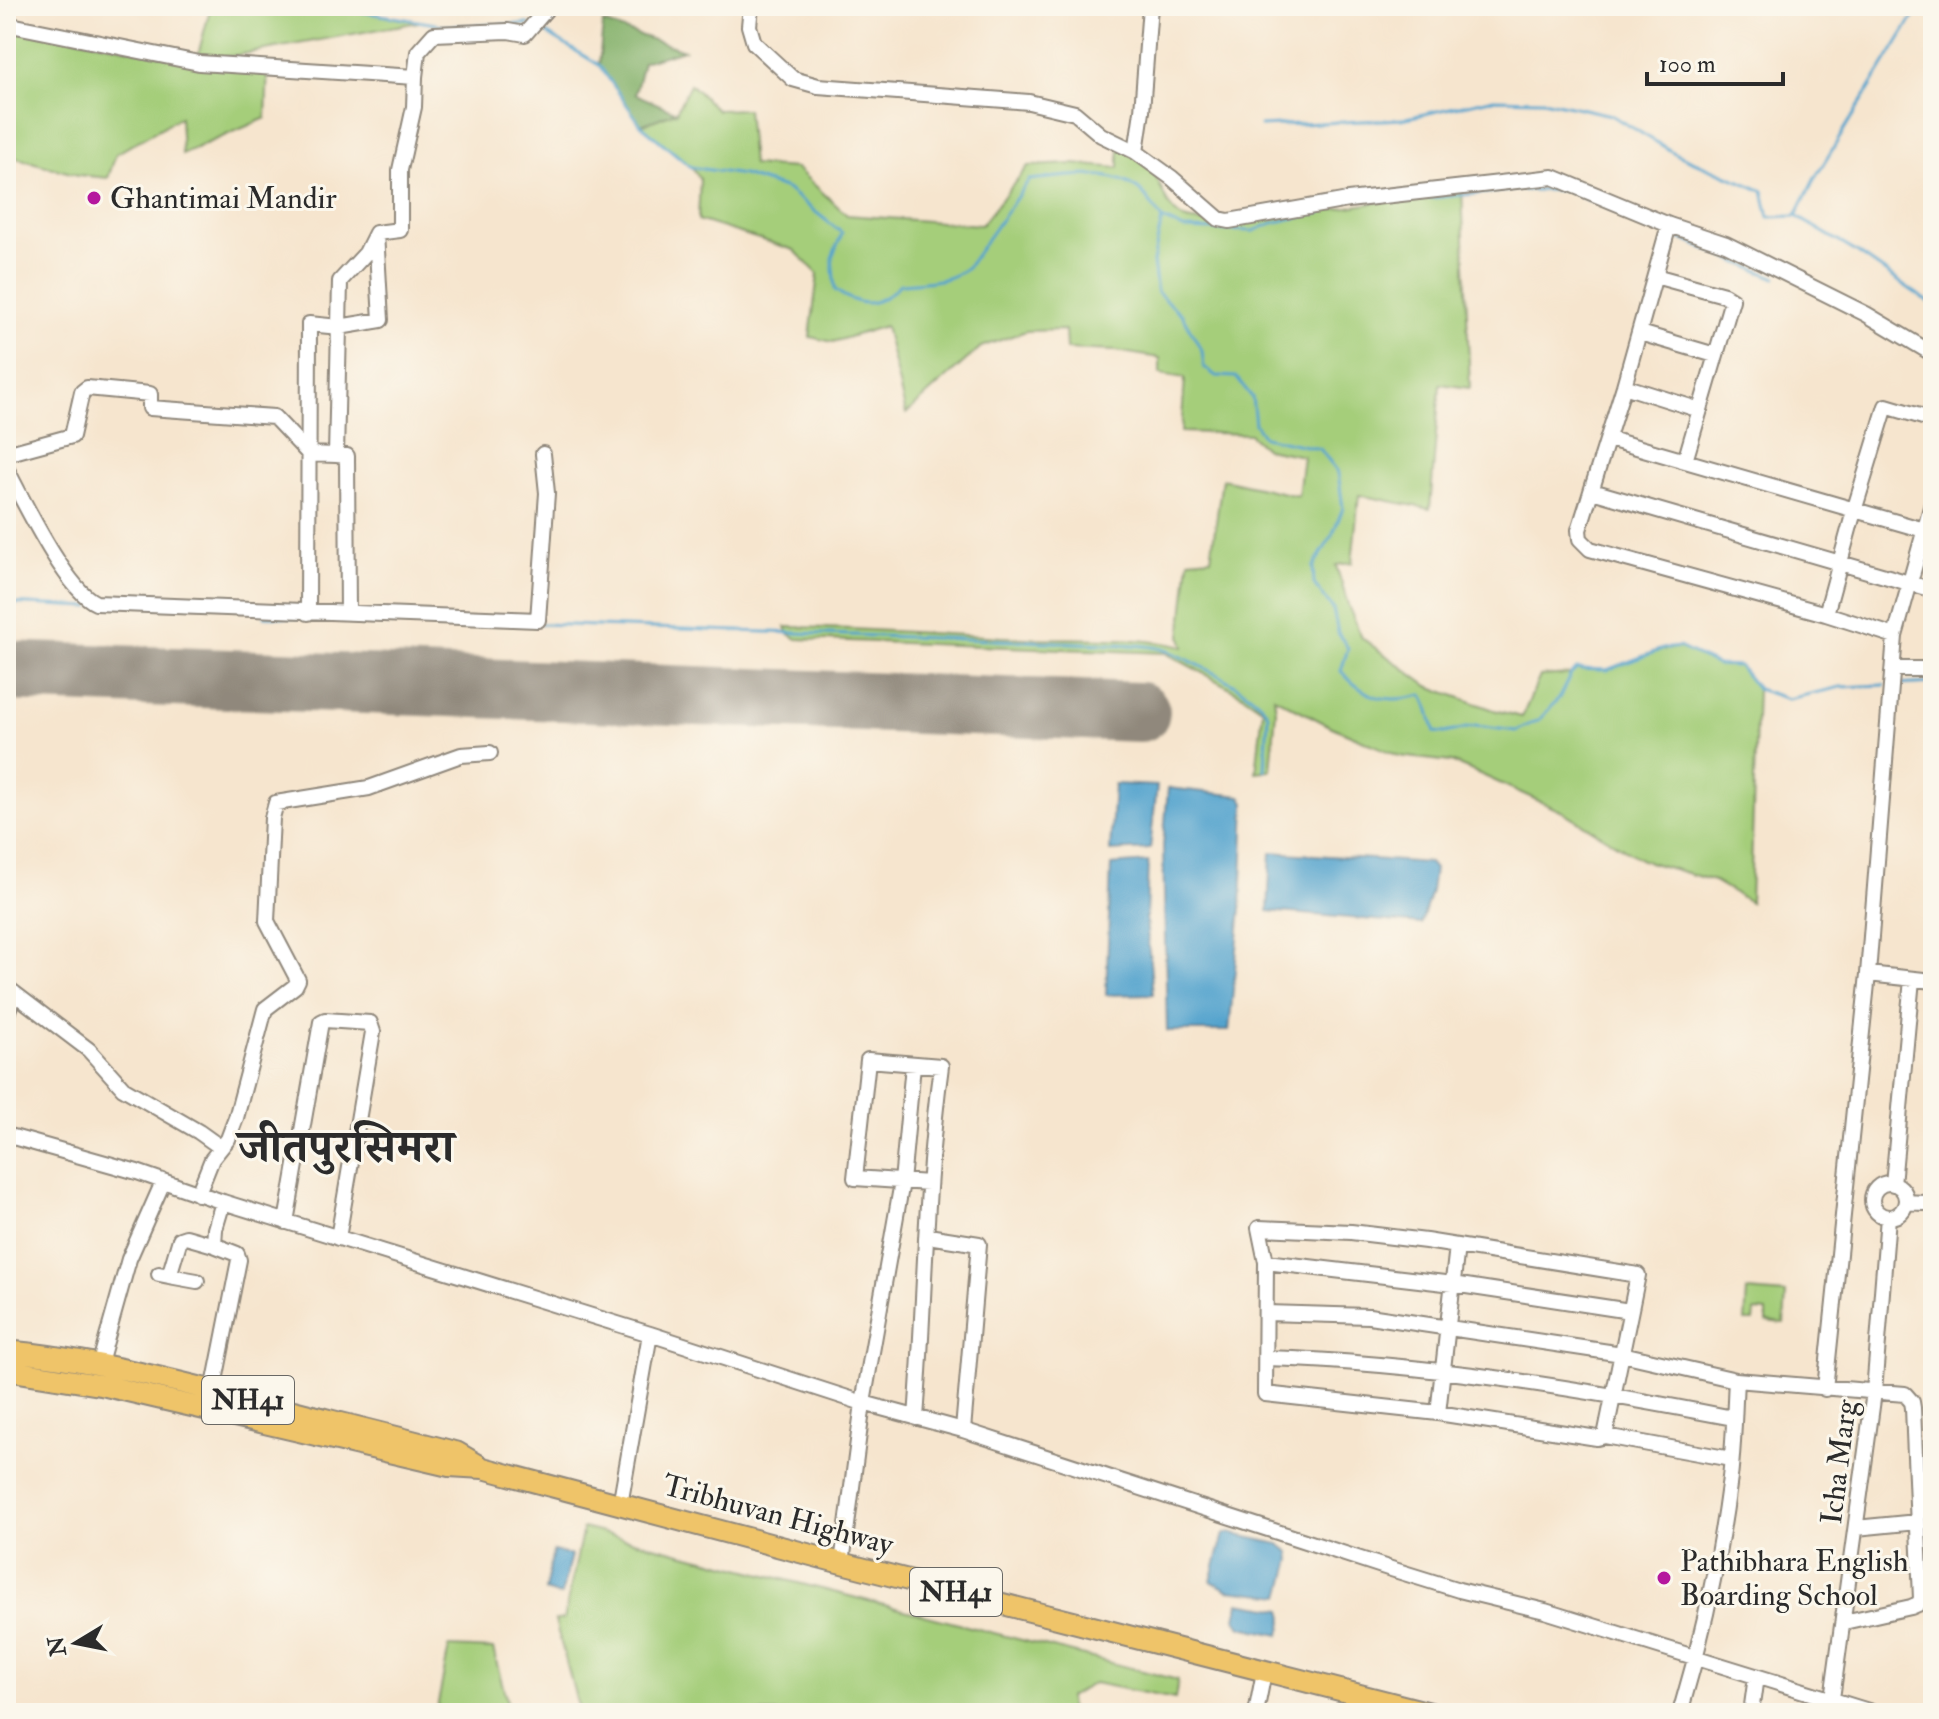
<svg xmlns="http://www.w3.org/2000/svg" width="1939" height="1719" viewBox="0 0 1939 1719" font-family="'IM FELL Double Pica','Noto Serif Devanagari',serif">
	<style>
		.green { fill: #a5ce7a; stroke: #687c52; stroke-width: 2 }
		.forest { fill: #84b16a; stroke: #586e4a; stroke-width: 2 }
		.water { fill: #52a3cd; stroke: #3e677c; stroke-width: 2 }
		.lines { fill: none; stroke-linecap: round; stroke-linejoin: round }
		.stream { stroke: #52a3cd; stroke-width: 3 }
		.runway { stroke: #90887c; stroke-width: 60 }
		.minor-casing { stroke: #90887c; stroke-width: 18 }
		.highway-casing { stroke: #90887c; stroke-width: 24 }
		.minor { stroke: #fff; stroke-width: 14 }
		.highway { stroke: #efc469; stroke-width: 20 }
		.poi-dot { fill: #b5179e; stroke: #fbf7ec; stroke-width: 3 }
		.labels { text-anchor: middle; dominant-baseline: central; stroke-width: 6; stroke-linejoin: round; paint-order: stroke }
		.shield { fill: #fbf7ec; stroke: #696865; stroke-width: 2 }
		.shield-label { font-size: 28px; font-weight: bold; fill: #2b2b2b }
		.poi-label { font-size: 30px; fill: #2b2b2b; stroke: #fbf7ec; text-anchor: start }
		.street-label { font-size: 30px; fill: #2b2b2b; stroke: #fbf7ec }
		.town-label { font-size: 46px; font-weight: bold; fill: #2b2b2b; stroke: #fbf7ec }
	</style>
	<rect width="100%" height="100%" fill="#fbf7ec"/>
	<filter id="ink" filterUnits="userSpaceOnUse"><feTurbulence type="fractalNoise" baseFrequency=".0125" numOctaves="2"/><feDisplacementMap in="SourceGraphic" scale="16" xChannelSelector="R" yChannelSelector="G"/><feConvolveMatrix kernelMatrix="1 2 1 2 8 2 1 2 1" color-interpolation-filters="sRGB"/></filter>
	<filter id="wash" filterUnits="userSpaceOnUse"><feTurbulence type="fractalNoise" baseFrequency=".006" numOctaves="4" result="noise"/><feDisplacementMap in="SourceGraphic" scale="32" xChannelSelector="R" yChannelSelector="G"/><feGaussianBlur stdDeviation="1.8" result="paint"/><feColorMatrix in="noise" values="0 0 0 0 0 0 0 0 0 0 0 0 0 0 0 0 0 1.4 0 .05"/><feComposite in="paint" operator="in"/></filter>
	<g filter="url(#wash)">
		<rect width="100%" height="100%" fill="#f6e5ce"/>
		<path class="green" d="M211,6H327L419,22L199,62L268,66L266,118L182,154L180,117L116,154L108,178L78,175L6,155V24L196,62Z
			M690,84L717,110L747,109L752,165L796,168L847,215L981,225L1028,166L1073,164L1119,168V141C1129,149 1143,158 1151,169C1164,187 1163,207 1184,219C1211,233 1419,195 1462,189L1470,388L1440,384L1430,509L1359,495L1352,563L1336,565L1349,608L1362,638L1428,686L1494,710L1522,717L1540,676L1571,674L1577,669L1607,670L1656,651L1679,647L1717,665L1739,666L1757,689L1750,902L1714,881L1642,860L1563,812L1482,775L1451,762L1399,756L1332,727L1274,697L1276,711L1271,770L1256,772L1263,709L1243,695L1166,653L797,639L788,633L786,627C866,628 945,635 1025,638C1079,640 1131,635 1184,647L1181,637L1189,560L1211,558L1222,479L1298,496L1303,456L1266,449L1249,434L1181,432L1185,378L1160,374V358L1116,351L1066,349L1065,330L1026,331L981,347L906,414L885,326L833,342L810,337L818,274L794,250L698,220L700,179L691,167L641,125L676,112Z
			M1747,1291L1786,1294L1784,1324L1766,1322V1312L1755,1311L1754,1321H1745Z
			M583,1528L1178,1680L1175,1699L1094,1683L1069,1697L1070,1713H580L555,1621L564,1619Z
			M449,1647L493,1649L510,1713H436Z"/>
		<path class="forest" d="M603,23L684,50L643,62L635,94L676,112L641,125L599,65Z"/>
		<path class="water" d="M1114,784L1157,786L1150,849L1110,851Z
			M1168,788L1241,796L1245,802L1241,908L1229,1031H1167L1163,846Z
			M1271,852L1429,863L1434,869L1431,891L1421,924L1268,911Z
			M1148,862L1146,919L1153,994L1106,995L1111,865Z
			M1229,1533L1279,1544L1290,1552L1291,1560L1281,1596L1228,1590L1211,1581L1224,1534Z
			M553,1551L571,1555L561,1596L545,1591Z
			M1239,1603L1282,1610L1284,1617L1280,1635L1241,1627L1236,1619Z"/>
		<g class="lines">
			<path class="stream" d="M327,6L448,26L529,24
				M536,27L599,65L641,125L691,167L743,175L787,189L842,233L832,258L835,290C861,309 879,307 900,284C923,282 951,283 968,266L1029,180C1064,177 1109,167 1139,190C1148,197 1155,210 1162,219L1153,262L1157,292L1182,315L1202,351L1204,367L1216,376L1236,377L1252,397L1255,424L1264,437L1320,449L1338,472L1343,508L1332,536L1313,567L1314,584L1333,609L1338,633L1348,648L1341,671C1366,699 1386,704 1422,695C1430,705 1430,719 1435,732L1444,733L1476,726L1516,731L1539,720L1559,698L1571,674L1577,669L1607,670L1663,649L1679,647L1717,665L1739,666L1757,689L1788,699L1841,687L1885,685
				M1260,126L1402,119L1490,99L1543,100L1611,115L1678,155L1763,191L1769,217L1796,216L1858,253L1933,305
				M1399,201L1516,190H1565L1663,231
				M1796,216L1815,178L1920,6
				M1162,219L1184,229L1254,231L1272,223L1321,212
				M1670,234L1776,278
				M6,603L90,607
				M265,616L338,619
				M541,624L1105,644C1123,645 1144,644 1162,649C1184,656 1262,694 1268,715L1265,770
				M1896,685L1933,683"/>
			<path class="runway" d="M6,671L1140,712"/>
		</g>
	</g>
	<g filter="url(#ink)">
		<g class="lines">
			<defs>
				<path id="minor" d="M751,6L749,26L754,43L793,79L818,86L1029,102L1075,113L1101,135L1136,152
					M1150,6L1142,111L1136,152L1172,178L1219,219L1229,221L1348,200L1553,177L1669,225L1726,244L1866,314L1933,354
					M6,24L199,63L415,77L414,107L400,170V230L376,233
					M415,77L418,52L434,34L508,31L525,34L549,6
					M1669,225L1624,386L1579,530L1580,539L1590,549L1826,614L1895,636
					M1655,276L1724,295L1732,300L1685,461
					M1640,333L1715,355
					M1624,386L1700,410
					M1609,439L1924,530
					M6,454L72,436L82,392L87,388L150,394V408L274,417L309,454L336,455L339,327L381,320L376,233L366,253L340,281L339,327L309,324L308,613
					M336,455L347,456L348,613
					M6,468C23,500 66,590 96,603L538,620L547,493L543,454
					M1592,491L1933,590
					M1826,614L1854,511L1886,406L1933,420
					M1893,669H1933
					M1868,974L1933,981
					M6,987L89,1050L123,1088L199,1132L220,1147
					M6,1017L14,993
					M6,1135L137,1172L223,1202L650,1334L620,1505
					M1872 1200a17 17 0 1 1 34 0a17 17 0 1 1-34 0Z
					M1893,1184L1912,979
					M198,1194L212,1159L228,1139L236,1118L265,1009L295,986L298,980L267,921L272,818L276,803L369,788L461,755L490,753
					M6,1201L7,1198
					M1906,1202L1924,1203L1933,1200
					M286,1222L321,1022L325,1020L370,1023L373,1032L338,1238
					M928,1236L979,1244L963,1430
					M1266,1262L1453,1284L1630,1311
					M159,1274L169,1276L180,1239L186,1237L214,1245
					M169,1276L197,1281
					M1266,1313L1369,1316L1622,1354L1736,1380L1905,1394L1912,1402L1913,1408L1921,1599L1918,1604L1911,1607L1844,1622
					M650,1334L863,1403L963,1430L1388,1568L1459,1590L1545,1611L1875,1713
					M1266,1358C1423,1363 1579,1388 1733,1418
					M99,1366L129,1259L163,1182
					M1825,1389L1868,974L1895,636L1933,500
					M213,1391L239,1260L237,1254L214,1245L215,1229L223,1202
					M1438,1413L1457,1246
					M916,1418C925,1300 925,1182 941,1066L868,1060L855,1178L929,1183
					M1605,1436L1597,1438L1438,1413L1265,1394L1266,1262L1259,1228L1351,1232L1426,1241L1638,1275L1605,1436L1731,1459
					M1856,1528L1917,1522
					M842,1563L863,1403L902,1182L913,1065
					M1256,1713L1264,1672
					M1680,1713C1702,1639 1719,1561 1729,1485C1734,1450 1734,1415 1736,1380
					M1751,1713L1756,1676
					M1830,1713L1874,1392L1888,1217"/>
				<path id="highway" d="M6,1351C95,1359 183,1383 269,1405C332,1421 395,1436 458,1453L480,1466
					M6,1370L106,1386L449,1466L483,1468L830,1560L1430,1713"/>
			</defs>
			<use href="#minor" class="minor-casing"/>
			<use href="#highway" class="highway-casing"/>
			<use href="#minor" class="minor"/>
			<use href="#highway" class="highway"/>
		</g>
	</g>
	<g class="poi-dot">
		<circle cx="94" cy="198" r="8"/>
		<circle cx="1664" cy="1578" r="8"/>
	</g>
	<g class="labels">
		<g class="shield">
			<rect x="202" y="1376" width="92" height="48" rx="6"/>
			<rect x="910" y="1568" width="92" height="48" rx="6"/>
		</g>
		<g class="shield-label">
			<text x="248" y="1400">NH41</text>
			<text x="956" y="1592">NH41</text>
		</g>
		<g class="poi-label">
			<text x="110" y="198">Ghantimai Mandir</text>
			<text x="1680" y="1561">Pathibhara English<tspan x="1680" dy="34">Boarding School</tspan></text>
		</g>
		<g class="street-label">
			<text transform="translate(1839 1462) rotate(-83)">Icha Marg</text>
			<text transform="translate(778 1515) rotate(15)">Tribhuvan Highway</text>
		</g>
		<g class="town-label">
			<text x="346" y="1147">जीतपुरसिमरा</text>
		</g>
	</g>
	<rect width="1939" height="1719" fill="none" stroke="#fbf7ec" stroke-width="32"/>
	<g transform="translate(76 1643) rotate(260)" stroke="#fbf7ec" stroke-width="6" paint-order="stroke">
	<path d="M0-6L14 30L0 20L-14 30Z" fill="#2b2b2b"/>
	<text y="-12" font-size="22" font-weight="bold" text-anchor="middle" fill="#2b2b2b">N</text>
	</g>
	<path d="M1647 72v12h136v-12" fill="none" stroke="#2b2b2b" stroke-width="4"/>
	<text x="1659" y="72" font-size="24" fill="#2b2b2b" stroke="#fbf7ec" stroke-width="6" paint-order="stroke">100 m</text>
</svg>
